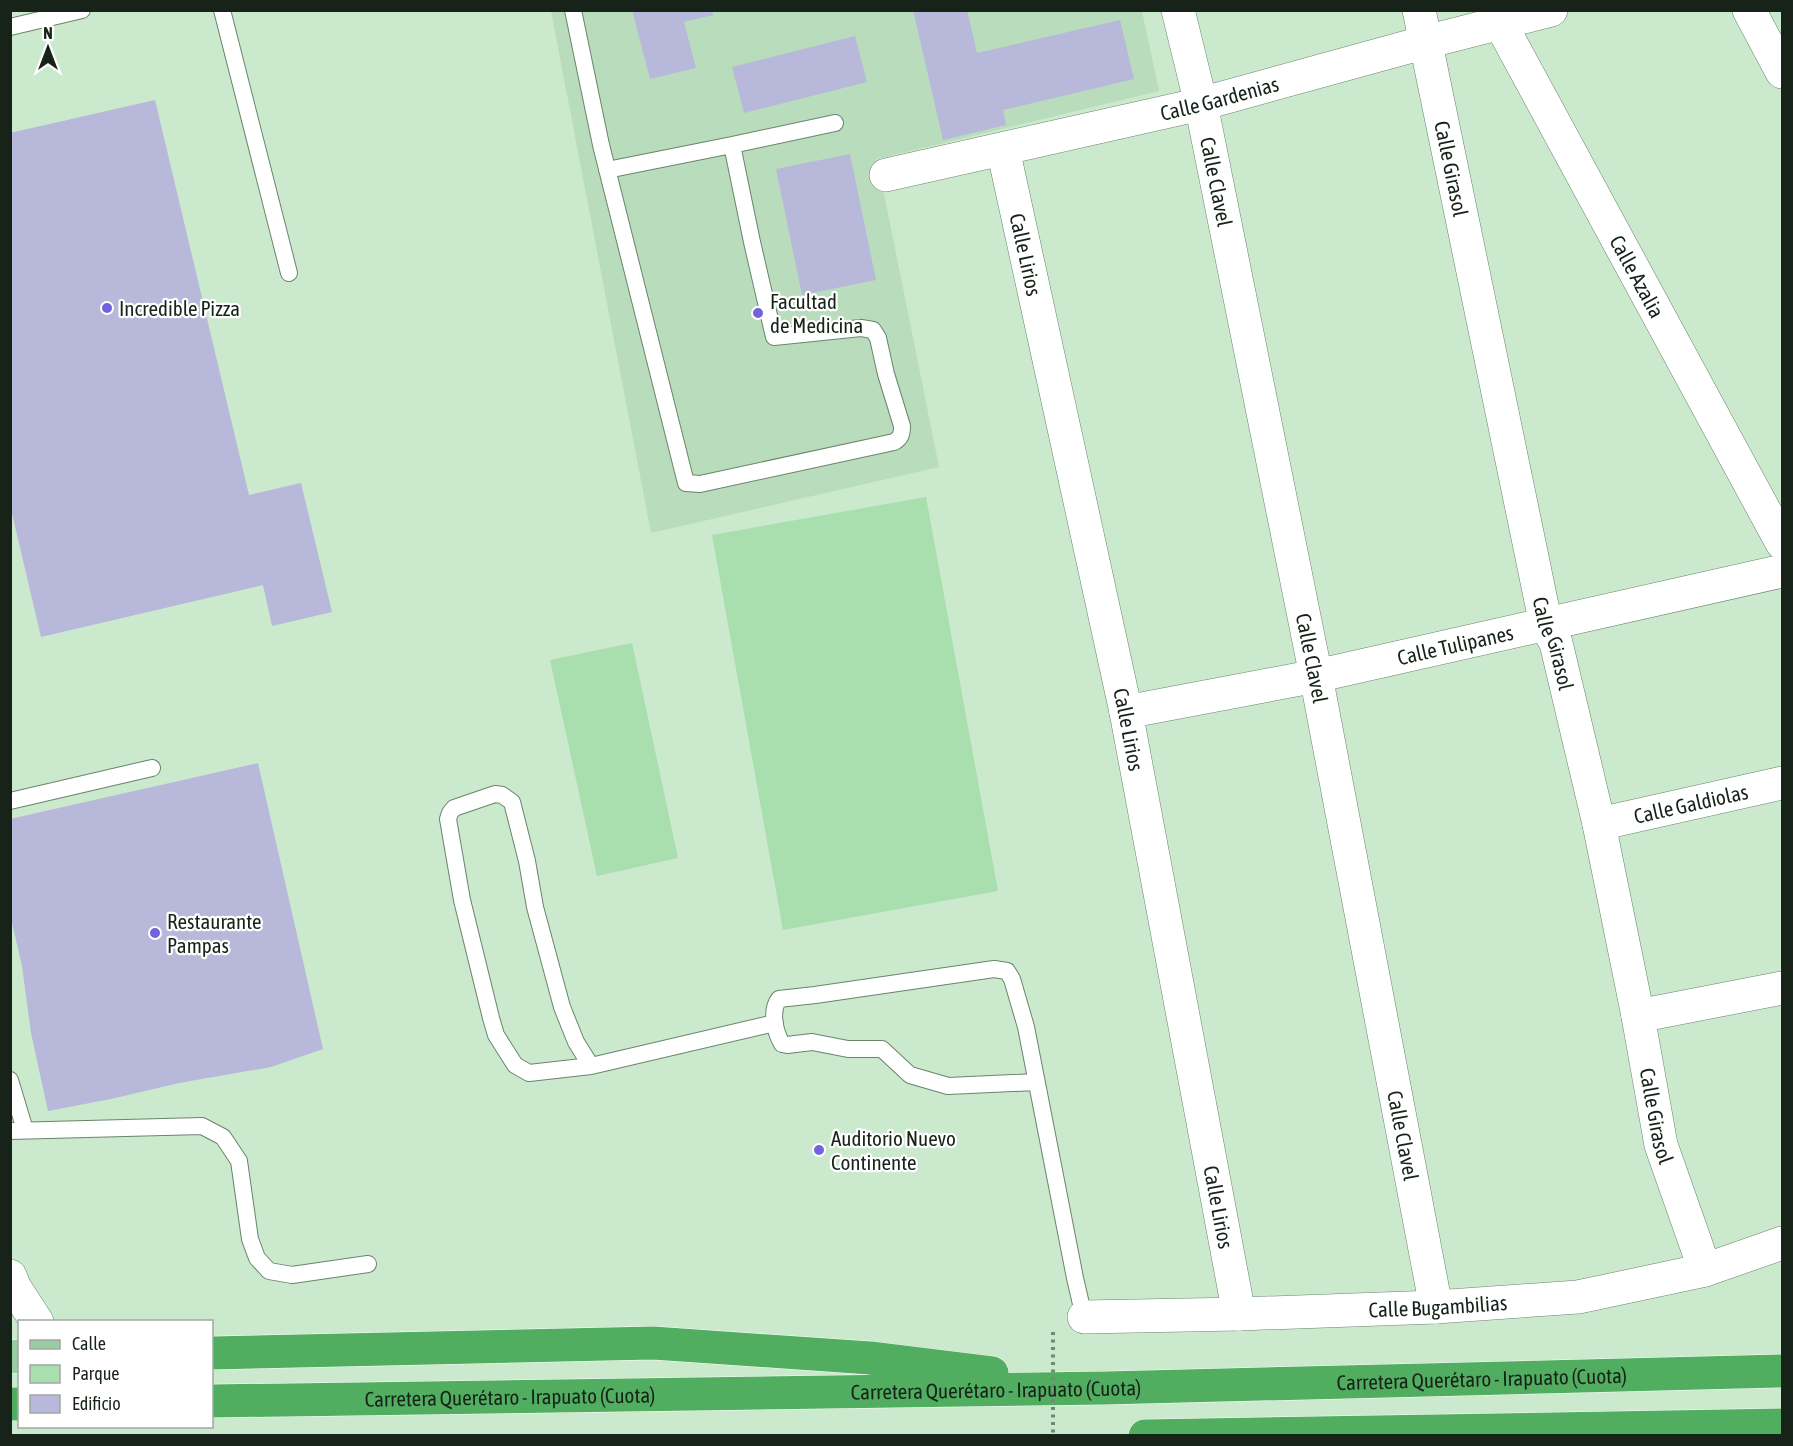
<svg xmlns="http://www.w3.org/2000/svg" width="1793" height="1446" viewBox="0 0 1793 1446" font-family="'Asap Condensed',sans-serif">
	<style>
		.built { fill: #b9dcbc }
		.green { fill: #a9deae }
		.building { fill: #b8b8da }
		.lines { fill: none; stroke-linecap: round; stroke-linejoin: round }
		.lane-casing { stroke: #69856c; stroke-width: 18 }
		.street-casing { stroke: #69856c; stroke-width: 34 }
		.secondary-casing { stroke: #69856c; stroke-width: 34 }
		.primary-casing { stroke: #fff; stroke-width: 34 }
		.highway-casing { stroke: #fff; stroke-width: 34 }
		.lane { stroke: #fff; stroke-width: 16 }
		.street { stroke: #fff; stroke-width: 33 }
		.secondary { stroke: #fff; stroke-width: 33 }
		.primary { stroke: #97cea0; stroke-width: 33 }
		.highway { stroke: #51ad60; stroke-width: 33 }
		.path-bridge { stroke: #738875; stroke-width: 4; stroke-dasharray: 3 4.5; stroke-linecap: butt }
		.poi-dot { fill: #7362dd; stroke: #fff; stroke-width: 2 }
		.labels { text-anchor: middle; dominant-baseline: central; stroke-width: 4.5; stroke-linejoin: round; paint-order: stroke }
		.street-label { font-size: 21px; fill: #172319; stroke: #fff }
		.poi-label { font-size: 21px; fill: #172319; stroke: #fff; text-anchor: start }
	</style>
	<rect width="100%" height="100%" fill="#cbe9cd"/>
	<path class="built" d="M551,11H1142L1159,91L877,159L939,467L651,533Z"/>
	<path class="green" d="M926,497L998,891L783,930L712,535Z
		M632,643L678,858L597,876L550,660Z"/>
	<path class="building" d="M632,10H712L713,15L684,22L696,68L650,79Z
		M913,10H967L977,53L1120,20L1134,79L1003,110L1006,125L943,140Z
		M855,36L867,82L744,113L732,67Z
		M155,100L249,495L301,483L332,612L272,626L263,585L41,637L10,505V133Z
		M850,154L876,280L802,295L776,169Z
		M258,763L323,1049L271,1067L179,1083L111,1099L48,1111L31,1033L22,966L10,914V819Z"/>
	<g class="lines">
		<defs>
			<path id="lane" d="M222,10L289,273
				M573,10L601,145L686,483L700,484L894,442C901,438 902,434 902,426L886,374L878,338L873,330L861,328L774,337L752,242L732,145
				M10,27L82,10
				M607,170L732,145L835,123
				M10,801L152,768
				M591,1066L576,1042L562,1007L535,907L527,861L512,802L502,795L495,794L454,808L450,813L448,819L462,900L491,1018L496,1035L515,1065L529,1073L591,1066L775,1023
				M10,1080L25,1130
				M1036,1082L948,1086L910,1075L882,1049H848L812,1042L787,1045L782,1044C775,1032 770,1011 779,999L815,995L994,969L1007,971L1012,979L1026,1027L1075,1278L1084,1317
				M10,1131L202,1126L223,1137L239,1161L250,1239L257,1258L269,1271L292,1275L368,1264"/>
			<g id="street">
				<path id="s1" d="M1178,10L1201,104L1316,676L1436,1307"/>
				<path id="s2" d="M1419,10L1546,625L1556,643L1599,824L1638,1016L1661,1145L1705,1270"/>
				<path id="s3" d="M1493,10L1782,543"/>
				<path id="s4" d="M1003,149L1126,712L1239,1314"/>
				<path id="s5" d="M886,175L1201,104L1426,42L1551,10"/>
				<path id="s6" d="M1126,712L1316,676L1782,571"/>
				<path id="s7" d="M1599,824L1782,783"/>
				<path d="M1638,1016L1782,988"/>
				<path d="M10,1276L15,1288L37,1322"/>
				<path id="s8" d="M1084,1317L1239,1314L1436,1307L1578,1297L1705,1270L1782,1243"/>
			</g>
			<path id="secondary" d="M1749,10L1782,72"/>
			<path id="primary" d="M10,1357L20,1356"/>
			<g id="highway">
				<path d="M212,1353L653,1343L870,1358L992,1373"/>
				<path id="s9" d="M212,1401L1106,1388L1782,1371"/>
				<path d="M10,1404H20"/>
				<path d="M1145,1436L1782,1425"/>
			</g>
		</defs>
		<use href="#lane" class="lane-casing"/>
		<use href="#street" class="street-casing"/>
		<use href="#secondary" class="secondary-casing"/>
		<use href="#primary" class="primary-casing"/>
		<use href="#highway" class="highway-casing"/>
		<use href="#lane" class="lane"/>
		<use href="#street" class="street"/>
		<use href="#secondary" class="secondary"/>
		<use href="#primary" class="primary"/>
		<use href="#highway" class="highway"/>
		<path class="path-bridge" d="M1053,1332V1436"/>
	</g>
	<g class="poi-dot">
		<circle cx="107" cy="308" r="6"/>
		<circle cx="758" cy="313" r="6"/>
		<circle cx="155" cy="933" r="6"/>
		<circle cx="819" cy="1150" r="6"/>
	</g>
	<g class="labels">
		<g class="street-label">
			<text stroke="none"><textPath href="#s5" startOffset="342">Calle Gardenias</textPath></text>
			<text stroke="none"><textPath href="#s2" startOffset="162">Calle Girasol</textPath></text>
			<text stroke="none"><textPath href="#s1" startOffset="176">Calle Clavel</textPath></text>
			<text stroke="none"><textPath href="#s4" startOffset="108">Calle Lirios</textPath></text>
			<text stroke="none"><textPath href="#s3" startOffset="303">Calle Azalia</textPath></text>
			<text stroke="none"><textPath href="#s2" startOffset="648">Calle Girasol</textPath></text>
			<text stroke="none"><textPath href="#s6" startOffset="336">Calle Tulipanes</textPath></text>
			<text stroke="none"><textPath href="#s1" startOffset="662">Calle Clavel</textPath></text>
			<text stroke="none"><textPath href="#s4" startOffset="594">Calle Lirios</textPath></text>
			<text stroke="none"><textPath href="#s7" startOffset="94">Calle Galdiolas</textPath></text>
			<text stroke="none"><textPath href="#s2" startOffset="1132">Calle Girasol</textPath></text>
			<text stroke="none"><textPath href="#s1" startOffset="1148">Calle Clavel</textPath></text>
			<text stroke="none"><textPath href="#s4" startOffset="1080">Calle Lirios</textPath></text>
			<text stroke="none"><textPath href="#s8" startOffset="354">Calle Bugambilias</textPath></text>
			<text stroke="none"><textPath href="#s9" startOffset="1270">Carretera Querétaro - Irapuato (Cuota)</textPath></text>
			<text stroke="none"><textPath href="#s9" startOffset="784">Carretera Querétaro - Irapuato (Cuota)</textPath></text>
			<text stroke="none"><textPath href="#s9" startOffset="298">Carretera Querétaro - Irapuato (Cuota)</textPath></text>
		</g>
		<g class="poi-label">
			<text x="770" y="301">Facultad<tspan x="770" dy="24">de Medicina</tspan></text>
			<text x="119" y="308">Incredible Pizza</text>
			<text x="167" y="921">Restaurante<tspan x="167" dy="24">Pampas</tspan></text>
			<text x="831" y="1138">Auditorio Nuevo<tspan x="831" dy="24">Continente</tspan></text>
		</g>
	</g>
	<rect width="1793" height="1446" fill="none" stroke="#172319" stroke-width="24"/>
	<rect x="18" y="1320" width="195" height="108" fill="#ffffff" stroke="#a2a7a3" stroke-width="1.5"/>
	<rect x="30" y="1340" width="30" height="9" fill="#97cea0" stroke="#a2a7a3" stroke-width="1.5"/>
	<text x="72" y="1350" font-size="18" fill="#172319">Calle</text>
	<rect x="30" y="1365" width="30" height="18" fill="#a9deae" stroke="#a2a7a3" stroke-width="1.5"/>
	<text x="72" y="1380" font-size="18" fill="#172319">Parque</text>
	<rect x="30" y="1395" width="30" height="18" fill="#b8b8da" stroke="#a2a7a3" stroke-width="1.5"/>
	<text x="72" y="1410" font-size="18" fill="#172319">Edificio</text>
	<g transform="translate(48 48)" stroke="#ffffff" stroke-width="4.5" paint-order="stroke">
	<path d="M0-4.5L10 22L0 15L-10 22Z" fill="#172319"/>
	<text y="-9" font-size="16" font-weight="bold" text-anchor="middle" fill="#172319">N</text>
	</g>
</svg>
